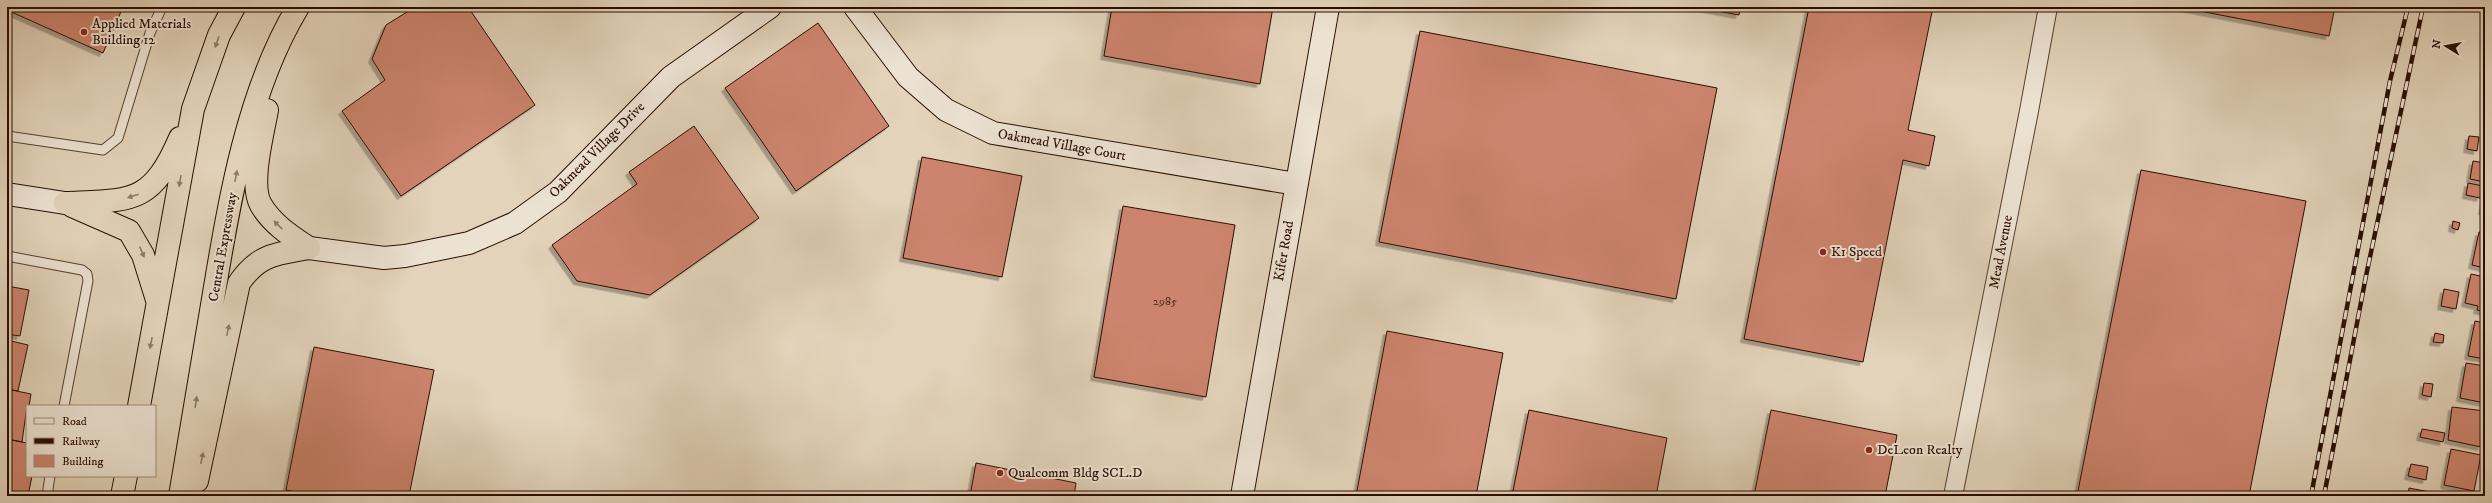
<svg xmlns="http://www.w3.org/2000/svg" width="2492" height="503" viewBox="0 0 2492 503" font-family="'IM FELL DW Pica',serif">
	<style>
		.building { fill: #cd846e; stroke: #2a0d00; filter: url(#shadow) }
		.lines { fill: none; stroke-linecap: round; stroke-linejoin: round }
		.lane-casing { stroke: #583e2e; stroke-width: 11 }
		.street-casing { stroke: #583e2e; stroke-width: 20 }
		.secondary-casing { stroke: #2a0d00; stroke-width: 24 }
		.highway-casing { stroke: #2a0d00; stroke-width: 24 }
		.lane { stroke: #ece2d2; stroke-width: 9 }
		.street { stroke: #ece2d2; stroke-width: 18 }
		.secondary { stroke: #ece2d2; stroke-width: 22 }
		.highway { stroke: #e2d3ba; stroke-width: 22 }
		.rail-casing { stroke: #2a0d00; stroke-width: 4.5 }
		.rail { stroke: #ece2d2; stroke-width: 3; stroke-dasharray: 9; stroke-linecap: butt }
		.oneway { fill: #8f7a66 }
		.poi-dot { fill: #8f2418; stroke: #ece2d2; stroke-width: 1.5 }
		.labels { text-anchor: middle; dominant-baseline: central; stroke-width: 4; stroke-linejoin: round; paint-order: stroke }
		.number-label { font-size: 12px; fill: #532b1c }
		.poi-label { font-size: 14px; fill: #2a0d00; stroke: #ece2d2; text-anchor: start }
		.street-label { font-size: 14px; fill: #2a0d00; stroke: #ece2d2 }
	</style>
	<defs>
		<filter id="shadow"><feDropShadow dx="-3.5" dy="3.5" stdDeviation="0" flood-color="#0004"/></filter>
	</defs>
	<rect width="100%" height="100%" fill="#e2d3ba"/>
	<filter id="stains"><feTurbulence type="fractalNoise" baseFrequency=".005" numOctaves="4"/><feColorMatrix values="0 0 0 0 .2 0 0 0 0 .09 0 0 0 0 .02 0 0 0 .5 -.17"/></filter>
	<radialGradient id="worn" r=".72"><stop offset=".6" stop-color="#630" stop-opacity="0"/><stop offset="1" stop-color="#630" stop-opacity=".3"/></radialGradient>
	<path class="building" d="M7,7H123L103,53L7,10Z
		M415,7H468L535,105L401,196L342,111L385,80L372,59L386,25Z
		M1112,7H1273L1260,84L1104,56Z
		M1696,7H1740L1739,15Z
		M1809,7H1933L1908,130L1935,136L1929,166L1903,160L1863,362L1744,339Z
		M2179,7H2335L2329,36Z
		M818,23L889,126L796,191L725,88Z
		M1420,31L1717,88L1676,299L1379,242Z
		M694,126L759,218L650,295L577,281L552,245L637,184L629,172Z
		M2469,136L2479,137L2477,151L2467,149Z
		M922,157L1022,176L1002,277L903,258Z
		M2473,161L2485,163V182L2470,179Z
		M2141,170L2306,201L2249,496H2077Z
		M2468,183L2483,186L2480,198L2466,195Z
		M2485,196V211H2482Z
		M1123,206L1235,225L1206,397L1094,377Z
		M2453,221L2460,223L2458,230L2452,228Z
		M2479,232L2485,233V268L2472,265Z
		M2471,274L2485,277V312L2477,310L2478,306L2465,303Z
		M7,286L29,290L20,336L7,334Z
		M2444,289L2459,292L2456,309L2441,306Z
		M2475,321L2485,323V359L2468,356Z
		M1387,331L1503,353L1476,496H1356Z
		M2435,333L2444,335L2443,343L2433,342Z
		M7,340L28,345L18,391L7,389Z
		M314,347L434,370L409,496H316L286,490Z
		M2466,363L2485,366V403L2460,398Z
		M2424,383L2433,384L2431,397L2422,395Z
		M7,389L31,394L29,406H27L22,442L7,439Z
		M2452,407L2485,411L2481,447L2448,440Z
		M1529,410L1667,438L1656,496H1512Z
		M1771,410L1897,435L1885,496H1754Z
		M2422,429L2445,433L2443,442L2420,437Z
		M7,439L27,443V476H32L28,496H7Z
		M2451,449L2481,455L2474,491L2444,485Z
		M976,463L1076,483L1074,496H970Z
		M2411,464L2428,467L2426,480L2408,476Z
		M2409,488L2440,494V496H2408Z
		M833,493L848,496H833Z
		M2443,493L2456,496H2443Z"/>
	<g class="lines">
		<defs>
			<path id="lane" d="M7,136L103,150L118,138L150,33L162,7
				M7,256L82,270L87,274L88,281L64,406
				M47,496L50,476"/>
			<path id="street" d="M1953,496L2029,111L2048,7"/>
			<path id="secondary" d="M855,7L908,77L946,110L993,133L1296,184
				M7,194L65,203
				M309,248L384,258L405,256L469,243L515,223L558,192L671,77L770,7
				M1242,496L1328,7"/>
			<path id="highway" d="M267,110C263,133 249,185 261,205C272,224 291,236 309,248
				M65,203C132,200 151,205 180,138
				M72,206L129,231L143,255L157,300
				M139,406L193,109L219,35L234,7
				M197,481L239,283C259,254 276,254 309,248
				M122,496L126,476
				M180,496C191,430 202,365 213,299C229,203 247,91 298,7"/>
		</defs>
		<use href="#lane" class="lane-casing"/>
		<use href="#street" class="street-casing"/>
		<use href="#secondary" class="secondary-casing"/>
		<use href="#highway" class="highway-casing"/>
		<use href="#lane" class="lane"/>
		<use href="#street" class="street"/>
		<use href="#secondary" class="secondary"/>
		<use href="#highway" class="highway"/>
		<defs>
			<path id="rail" d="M2311,496L2390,81L2408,7
				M2324,496L2366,276L2423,7"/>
		</defs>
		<use href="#rail" class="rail-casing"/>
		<use href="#rail" class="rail"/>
	</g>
	<defs><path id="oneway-solid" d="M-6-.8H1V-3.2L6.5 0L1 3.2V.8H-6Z"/></defs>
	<g class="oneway">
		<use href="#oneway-solid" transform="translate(217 42) rotate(109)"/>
		<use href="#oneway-solid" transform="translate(236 176) rotate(-79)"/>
		<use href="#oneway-solid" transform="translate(180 181) rotate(100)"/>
		<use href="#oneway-solid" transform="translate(133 196) rotate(162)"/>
		<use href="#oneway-solid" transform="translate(278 225) rotate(-136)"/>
		<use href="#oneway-solid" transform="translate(142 252) rotate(67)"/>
		<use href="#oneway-solid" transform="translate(228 330) rotate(-78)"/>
		<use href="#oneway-solid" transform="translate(151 343) rotate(101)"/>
		<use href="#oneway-solid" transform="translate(196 402) rotate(-81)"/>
		<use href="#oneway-solid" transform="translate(202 458) rotate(-78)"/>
	</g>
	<g class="poi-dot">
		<circle cx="84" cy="32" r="4"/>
		<circle cx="1823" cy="252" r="4"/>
		<circle cx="1869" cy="450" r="4"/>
		<circle cx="1000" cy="473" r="4"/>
	</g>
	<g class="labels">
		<g class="number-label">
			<text x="1165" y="301">2985</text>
		</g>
		<g class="poi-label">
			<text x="92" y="24">Applied Materials<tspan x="92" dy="16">Building 12</tspan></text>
			<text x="1831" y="252">K1 Speed</text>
			<text x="1877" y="450">DeLeon Realty</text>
			<text x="1008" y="473">Qualcomm Bldg SCL.D</text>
		</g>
		<g class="street-label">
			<text transform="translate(1062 145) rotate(10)">Oakmead Village Court</text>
			<text transform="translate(597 150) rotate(-45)">Oakmead Village Drive</text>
			<text transform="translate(223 247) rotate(-80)">Central Expressway</text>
			<text transform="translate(1284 251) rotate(-80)">Kifer Road</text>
			<text transform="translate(2001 252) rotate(-79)">Mead Avenue</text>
		</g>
	</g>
	<rect width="2492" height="503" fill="none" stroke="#e2d3ba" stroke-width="24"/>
	<rect x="8" y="8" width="2476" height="487" fill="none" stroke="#2a0d00" stroke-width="2"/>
	<rect x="12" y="12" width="2468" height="479" fill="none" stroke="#2a0d00"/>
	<rect x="26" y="405" width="130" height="72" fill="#ece2d2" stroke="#9e8d7e"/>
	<rect x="34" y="418" width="20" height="6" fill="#ece2d2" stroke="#9e8d7e"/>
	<text x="62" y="425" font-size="12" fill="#2a0d00">Road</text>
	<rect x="34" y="438" width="20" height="6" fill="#2a0d00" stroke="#9e8d7e"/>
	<text x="62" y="445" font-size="12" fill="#2a0d00">Railway</text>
	<rect x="34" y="455" width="20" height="12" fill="#cd846e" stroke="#9e8d7e"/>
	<text x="62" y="465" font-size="12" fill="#2a0d00">Building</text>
	<g transform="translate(2446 46) rotate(281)" stroke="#ece2d2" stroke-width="3" paint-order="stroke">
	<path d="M0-3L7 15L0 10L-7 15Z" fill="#2a0d00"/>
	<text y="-6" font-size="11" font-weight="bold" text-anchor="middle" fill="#2a0d00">N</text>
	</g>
	<rect width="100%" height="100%" filter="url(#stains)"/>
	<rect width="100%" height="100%" fill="url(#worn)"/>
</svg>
